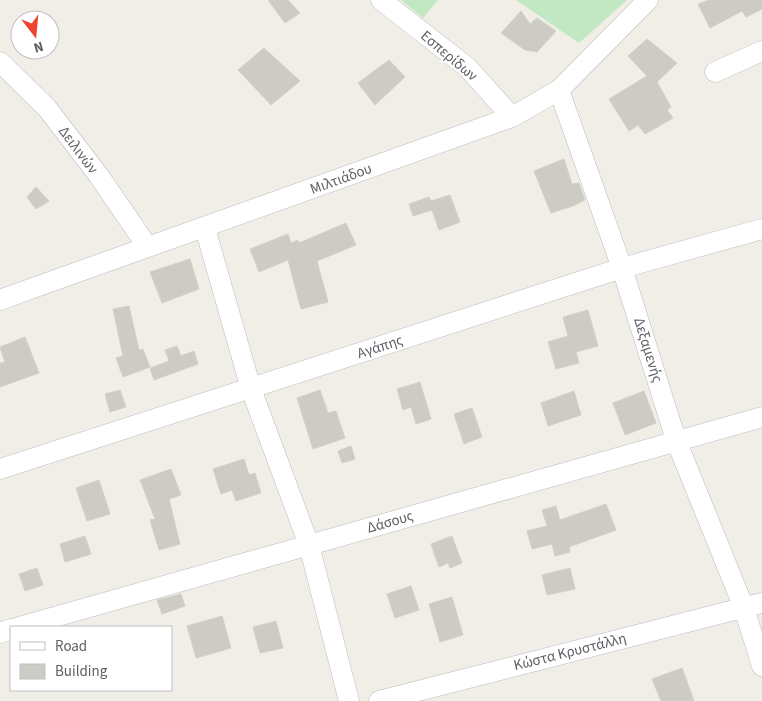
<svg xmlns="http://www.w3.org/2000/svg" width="762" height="701" viewBox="0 0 762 701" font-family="'Source Sans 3',sans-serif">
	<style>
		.green { fill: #c2e8c3 }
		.building { fill: #cdcbc5; stroke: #d5d0c4 }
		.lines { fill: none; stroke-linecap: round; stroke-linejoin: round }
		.minor-casing { stroke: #b8bbc0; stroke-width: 21 }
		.minor { stroke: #fff; stroke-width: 20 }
		.labels { text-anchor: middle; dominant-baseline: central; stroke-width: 4; stroke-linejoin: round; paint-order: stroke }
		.street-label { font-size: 15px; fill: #5d6166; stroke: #fff }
	</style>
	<rect width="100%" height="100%" fill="#f0eee6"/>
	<path class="green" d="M401,0H438L423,18Z
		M516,0H627L579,43Z"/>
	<path class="building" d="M268,0H288L300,13L285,23Z
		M709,0H762V9L746,17L742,11L710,28L698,4Z
		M521,11L530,24L537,18L556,31L537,52L525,50L501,33Z
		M647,39L677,63L657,82L671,107L667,110L673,118L645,134L638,125L629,131L609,99L647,76L628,56Z
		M264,48L300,81L271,105L238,70Z
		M389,60L405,77L375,105L358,83Z
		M564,159L572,184L579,183L585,200L573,206L551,213L534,171Z
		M36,187L49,201L36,209L27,197Z
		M450,195L460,222L439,230L432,210L413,216L409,204L429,197L431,201Z
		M346,223L356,245L317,261L328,302L301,309L288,260L259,272L250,249L288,234L291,243L298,240L299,243Z
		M190,259L199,289L162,303L150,272Z
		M129,306L139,350L143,349L150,367L123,377L116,358L123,356L113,309Z
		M588,310L598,346L576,352L579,363L556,369L548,342L568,336L563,317Z
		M25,337L39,373L0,387V363L5,362L0,347Z
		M177,346L181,356L194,351L198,364L154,380L150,368L169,361L165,350Z
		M420,382L431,419L416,424L411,407L403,410L397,389Z
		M120,390L126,407L110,412L105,394Z
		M320,390L328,413L336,411L345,438L313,449L297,398Z
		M574,391L581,415L548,426L541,403Z
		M644,391L656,423L625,435L613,403Z
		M472,408L482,437L464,444L454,414Z
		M351,446L355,459L342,463L338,451Z
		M244,459L249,475L255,473L261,493L236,501L232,490L221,494L213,469Z
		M171,469L181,495L169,499L180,544L159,550L150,520L155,519L140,480Z
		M99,480L110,514L87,521L76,488Z
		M606,504L616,530L569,547L570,552L555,556L552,544L532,549L527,531L547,526L542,510L556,506L560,520Z
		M85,536L91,554L65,562L60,544Z
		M452,536L462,563L450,568L448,563L439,567L431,544Z
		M37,568L43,585L25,591L19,574Z
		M570,568L575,589L547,595L542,575Z
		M411,586L419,610L395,618L387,594Z
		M181,594L185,606L162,614L157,600Z
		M452,597L463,635L440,642L429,604Z
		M222,616L231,648L196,658L187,626Z
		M276,621L283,648L260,653L253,627Z
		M682,668L694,701H661L652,679Z"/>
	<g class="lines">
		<defs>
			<path id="minor" d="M381,0L467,67L512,117
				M0,62L47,108L99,176L147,246
				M715,72L762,51
				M559,90L622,268L676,440L744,608L762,666
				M205,228L251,389L309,545L349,701
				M0,300C170,238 341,179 512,117L559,90L648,0
				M0,469L622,268L762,229
				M19,627L762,417
				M0,633L11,629
				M379,701L762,603"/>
		</defs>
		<use href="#minor" class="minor-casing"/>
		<use href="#minor" class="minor"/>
	</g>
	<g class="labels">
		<g class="street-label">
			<text transform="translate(449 56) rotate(40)">Εσπερίδων</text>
			<text transform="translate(78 150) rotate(53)">Δειλινών</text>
			<text transform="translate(341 179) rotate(-20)">Μιλτιάδου</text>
			<text transform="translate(380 347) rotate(-18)">Αγάπης</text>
			<text transform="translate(648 350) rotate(73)">Δεξαμενής</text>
			<text transform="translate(390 522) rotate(-16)">Δάσους</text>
			<text transform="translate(570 652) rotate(-14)">Κώστα Κρυστάλλη</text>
		</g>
	</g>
	<rect x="10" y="626" width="162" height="65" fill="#ffffff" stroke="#bec0c2"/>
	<rect x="20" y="642" width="25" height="8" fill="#ffffff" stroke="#bec0c2"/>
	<text x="55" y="651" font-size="15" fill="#5d6166">Road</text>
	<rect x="20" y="664" width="25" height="15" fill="#cdcbc5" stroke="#bec0c2"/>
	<text x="55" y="676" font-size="15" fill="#5d6166">Building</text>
	<g transform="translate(35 35) rotate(164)"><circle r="24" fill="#ffffff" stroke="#bec0c2"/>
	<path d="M0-4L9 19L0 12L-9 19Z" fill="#ef442d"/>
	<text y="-8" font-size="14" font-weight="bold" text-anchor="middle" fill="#5d6166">N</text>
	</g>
</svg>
